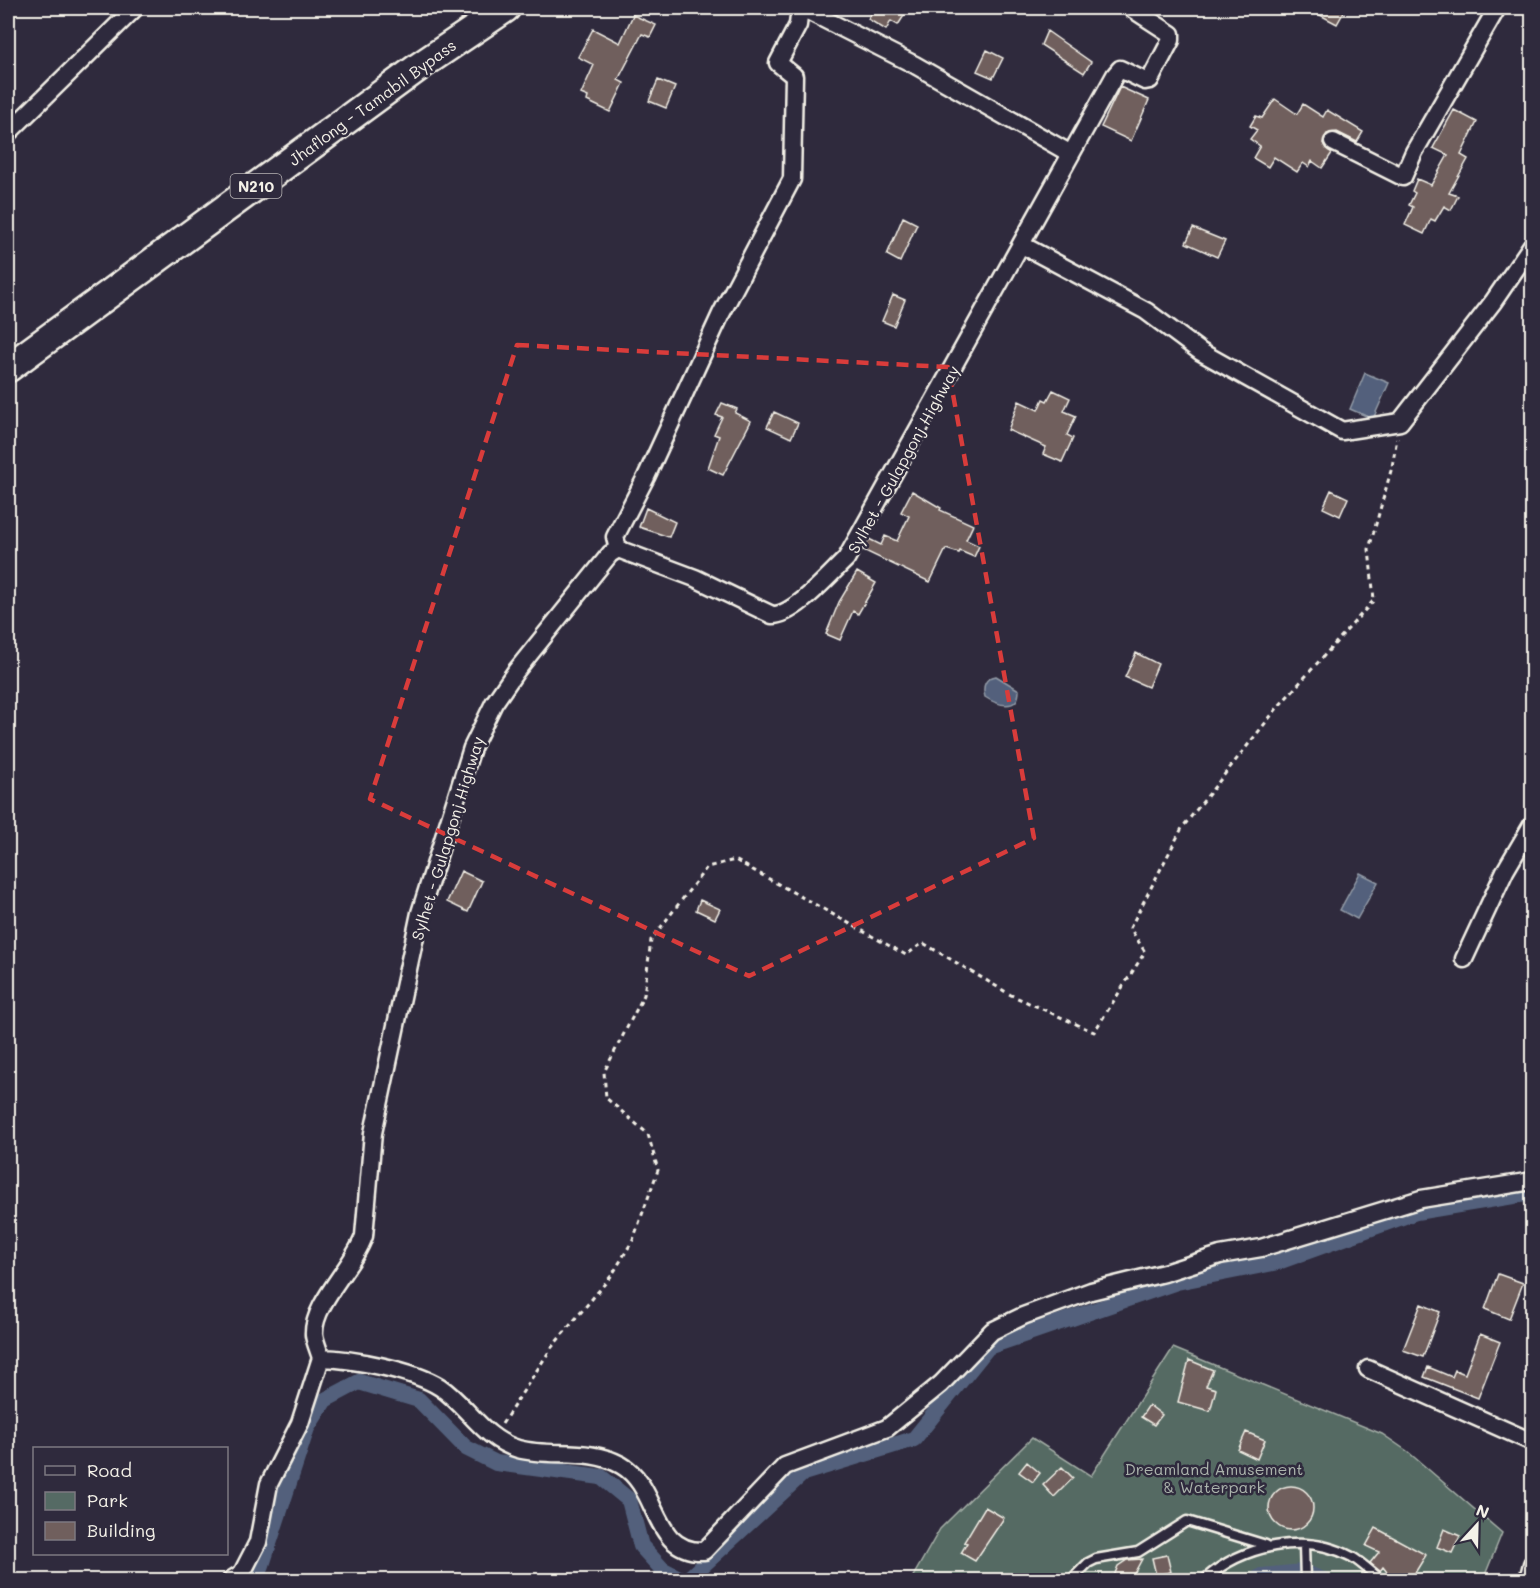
<svg xmlns="http://www.w3.org/2000/svg" width="1540" height="1588" viewBox="0 0 1540 1588" font-family="Mali,sans-serif">
	<style>
		.green { fill: #556a64; stroke: #a4aea6; stroke-width: 1.5 }
		.water { fill: #52617c; stroke: #939ba7; stroke-width: 1.5 }
		.lines { fill: none; stroke-linecap: round; stroke-linejoin: round }
		.canal { stroke: #52617c; stroke-width: 16 }
		.building { fill: #705f5d; stroke: #f4f1e8; stroke-width: 1.5 }
		.service-casing { stroke: #f4f1e8; stroke-width: 13 }
		.minor-casing { stroke: #f4f1e8; stroke-width: 21 }
		.trunk-casing { stroke: #f4f1e8; stroke-width: 32 }
		.path { stroke: #f4f1e8; stroke-width: 3; stroke-dasharray: 4.5 4.5; stroke-linecap: butt }
		.service { stroke: #2f2a3d; stroke-width: 8 }
		.minor { stroke: #2f2a3d; stroke-width: 16 }
		.trunk { stroke: #2f2a3d; stroke-width: 27 }
		.marked { fill: none; stroke: #d93c3b; stroke-width: 4.5; stroke-dasharray: 12 8; stroke-linejoin: round }
		.labels { text-anchor: middle; dominant-baseline: central; stroke-width: 5; stroke-linejoin: round; paint-order: stroke }
		.shield { fill: #2f2a3d; stroke: #b9b5b5; stroke-width: 1.5 }
		.shield-label { font-size: 15px; font-weight: bold; fill: #f4f1e8 }
		.street-label { font-size: 16px; fill: #f4f1e8; stroke: #2f2a3d }
		.park-label { font-size: 16px; fill: #acb4ad; stroke: #2f2a3d }
	</style>
	<rect width="100%" height="100%" fill="#2f2a3d"/>
	<filter id="ink" filterUnits="userSpaceOnUse"><feTurbulence type="fractalNoise" baseFrequency=".0167" numOctaves="2"/><feDisplacementMap in="SourceGraphic" scale="12" xChannelSelector="R" yChannelSelector="G"/><feConvolveMatrix kernelMatrix="1 2 1 2 8 2 1 2 1" color-interpolation-filters="sRGB"/></filter>
	<g filter="url(#ink)">
		<path class="green" d="M1173,1348L1382,1434L1407,1451L1502,1533L1483,1580H911L940,1529L1032,1438L1091,1476Z"/>
		<path class="water" d="M1365,373L1389,383L1373,419L1350,409Z
			M996,676L1019,690C1019,712 997,705 985,697C982,686 985,678 996,676Z
			M1360,873L1378,882L1357,919L1340,910Z"/>
		<g class="lines">
			<path class="canal" d="M257,1580L307,1428L325,1400L359,1382L419,1400L466,1448L496,1463L601,1477L629,1500L641,1546L662,1569L683,1580
				M687,1580L803,1473L914,1439L988,1347L1177,1282L1278,1262L1416,1212L1532,1193
				M1256,1580L1261,1576L1303,1572L1323,1580"/>
		</g>
		<path class="building" d="M869,8H909L898,25L891,21L886,30L868,19L873,10Z
			M1307,8H1346L1337,24Z
			M633,15L656,25L650,37L642,34L618,80L624,83L610,112L587,101L588,97L581,94L594,65L578,57L593,29L620,43Z
			M1047,31L1091,62L1084,73L1041,45Z
			M987,50L1003,58L993,78L977,71Z
			M658,80L675,87L666,108L649,101Z
			M1120,87L1149,100L1131,141L1101,127Z
			M1275,99L1297,114L1303,104L1323,117L1327,110L1363,132L1357,142L1337,132L1327,134L1323,143L1332,153L1322,168L1312,161L1309,167L1303,163L1297,172L1274,157L1268,167L1253,158L1260,146L1250,139L1257,130L1250,126L1256,116L1262,118Z
			M1454,110L1477,122L1461,155L1468,159L1449,193L1458,196L1451,210L1444,206L1435,221L1431,219L1424,234L1405,225L1413,207L1409,205L1415,193L1412,191L1417,179L1431,185L1448,155L1433,148Z
			M903,217L917,224L900,262L887,255Z
			M1193,228L1225,241L1217,257L1186,243Z
			M893,295L905,300L894,326L882,321Z
			M1053,390L1070,398L1064,411L1076,416L1067,435L1073,438L1062,462L1043,454L1046,447L1008,430L1019,401L1038,410L1043,399L1047,401Z
			M722,403L737,409L735,413L751,421L723,475L708,468L719,436L714,434L722,417L716,415Z
			M774,412L798,423L791,438L767,427Z
			M1331,490L1348,498L1340,516L1323,508Z
			M912,491L941,508L940,510L973,525L966,540L979,546L974,557L960,551L959,553L946,549L930,582L863,550L869,539L881,545L885,536L897,541L909,516L901,512Z
			M646,508L675,522L669,537L639,527Z
			M857,572L876,583L858,614L853,611L840,640L826,634L839,602Z
			M1136,653L1158,664L1148,687L1125,677Z
			M461,871L482,881L468,912L447,902Z
			M700,900L720,909L715,919L696,910Z
			M1498,1274L1523,1283L1509,1319L1485,1309Z
			M1421,1304L1440,1312L1423,1357L1403,1350Z
			M1480,1334L1500,1342L1478,1398L1424,1377L1428,1367L1452,1377L1455,1370L1465,1374Z
			M1189,1360L1213,1370L1206,1386L1216,1389L1210,1411L1178,1402Z
			M1149,1405L1162,1415L1154,1425L1141,1417Z
			M1246,1432L1265,1440L1257,1459L1238,1450Z
			M1027,1462L1040,1473L1033,1482L1019,1472Z
			M1062,1467L1073,1478L1054,1497L1043,1485Z
			M1269 1508a22 22 0 1 1 44 0a22 22 0 1 1-44 0Z
			M985,1507L1004,1518L975,1561L961,1553L967,1543L964,1542Z
			M1376,1528L1426,1555L1410,1581H1394L1383,1567L1380,1571L1370,1563L1379,1552L1366,1546Z
			M1444,1529L1460,1536L1452,1553L1437,1547Z
			M1167,1555L1171,1572L1156,1575L1152,1558Z
			M1142,1559L1130,1581H1112L1118,1566L1127,1560Z"/>
		<g class="lines">
			<defs>
				<path id="service" d="M1304,1545L1305,1580
					M1071,1580L1088,1563L1096,1559L1138,1552L1187,1521L1266,1545
					M1204,1580C1241,1546 1305,1531 1352,1557C1362,1563 1372,1573 1381,1580"/>
				<path id="minor" d="M802,8L915,65L1071,154
					M8,133L135,8
					M1333,142L1403,177L1414,152L1497,8
					M1022,245L1146,311L1201,352L1342,431L1400,422L1493,302L1532,245
					M618,549L615,537L646,477L721,314L792,179L794,76L778,63L798,25L800,8
					M1464,959L1505,871L1532,825
					M321,1358C319,1351 315,1342 314,1335C312,1304 354,1266 364,1236L373,1133L420,913L472,748L494,703L516,671L610,554L618,549L695,578L772,615C794,616 830,574 846,559L1115,75L1120,69L1145,81L1150,80L1171,40V34L1131,8
					M1368,1369L1532,1442
					M231,1580L242,1573L258,1542L269,1484L300,1423L321,1358C353,1359 413,1370 440,1387C468,1406 483,1439 518,1449C551,1458 589,1447 621,1465C660,1487 651,1553 704,1551L785,1466L887,1428L941,1384L992,1331L1023,1316L1091,1291L1164,1273L1220,1255L1261,1248L1421,1199L1532,1181
					M1528,1580L1532,1564"/>
				<path id="trunk" d="M8,368L420,66L506,8"/>
			</defs>
			<use href="#service" class="service-casing"/>
			<use href="#minor" class="minor-casing"/>
			<use href="#trunk" class="trunk-casing"/>
			<path class="path" d="M502,1424L552,1347L612,1275L633,1240L658,1170L648,1134L606,1098L604,1072L644,995L651,940L707,867L735,860L906,955L923,943L1011,995L1094,1032L1145,952L1130,928L1182,828L1278,707L1374,600L1369,549L1392,467L1397,438"/>
			<use href="#service" class="service"/>
			<use href="#minor" class="minor"/>
			<use href="#trunk" class="trunk"/>
		</g>
	</g>
	<path class="marked" d="M517,345L948,367L1034,838L749,976L370,799Z"/>
	<g class="labels">
		<rect class="shield" x="230.5" y="174" width="51" height="24" rx="4.5"/>
		<g class="shield-label">
			<text x="256" y="186">N210</text>
		</g>
		<g class="street-label">
			<text transform="translate(372 102) rotate(-36)">Jhaflong - Tamabil Bypass</text>
			<text transform="translate(903 459) rotate(-61)">Sylhet - Gulapgonj Highway</text>
			<text transform="translate(447 838) rotate(-73)">Sylhet - Gulapgonj Highway</text>
		</g>
		<g class="park-label">
			<text x="1214" y="1468">Dreamland Amusement<tspan x="1214" dy="18">&amp; Waterpark</tspan></text>
		</g>
	</g>
	<rect width="1540" height="1588" fill="none" stroke="#2f2a3d" stroke-width="30"/>
	<rect x="15" y="15" width="1510" height="1558" fill="none" stroke="#f4f1e8" stroke-width="2" filter="url(#ink)"/>
	<rect x="33" y="1447" width="195" height="108" fill="#2f2a3d" stroke="#7e7a81" stroke-width="1.5"/>
	<rect x="45" y="1466" width="30" height="9" fill="#2f2a3d" stroke="#7e7a81" stroke-width="1.5"/>
	<text x="87" y="1477" font-size="18" fill="#f4f1e8">Road</text>
	<rect x="45" y="1492" width="30" height="18" fill="#556a64" stroke="#7e7a81" stroke-width="1.5"/>
	<text x="87" y="1507" font-size="18" fill="#f4f1e8">Park</text>
	<rect x="45" y="1522" width="30" height="18" fill="#705f5d" stroke="#7e7a81" stroke-width="1.5"/>
	<text x="87" y="1537" font-size="18" fill="#f4f1e8">Building</text>
	<g transform="translate(1477 1525) rotate(22)" stroke="#2f2a3d" stroke-width="4.5" paint-order="stroke">
	<path d="M0-4.5L10 22L0 15L-10 22Z" fill="#f4f1e8"/>
	<text y="-9" font-size="16" font-weight="bold" text-anchor="middle" fill="#f4f1e8">N</text>
	</g>
</svg>
